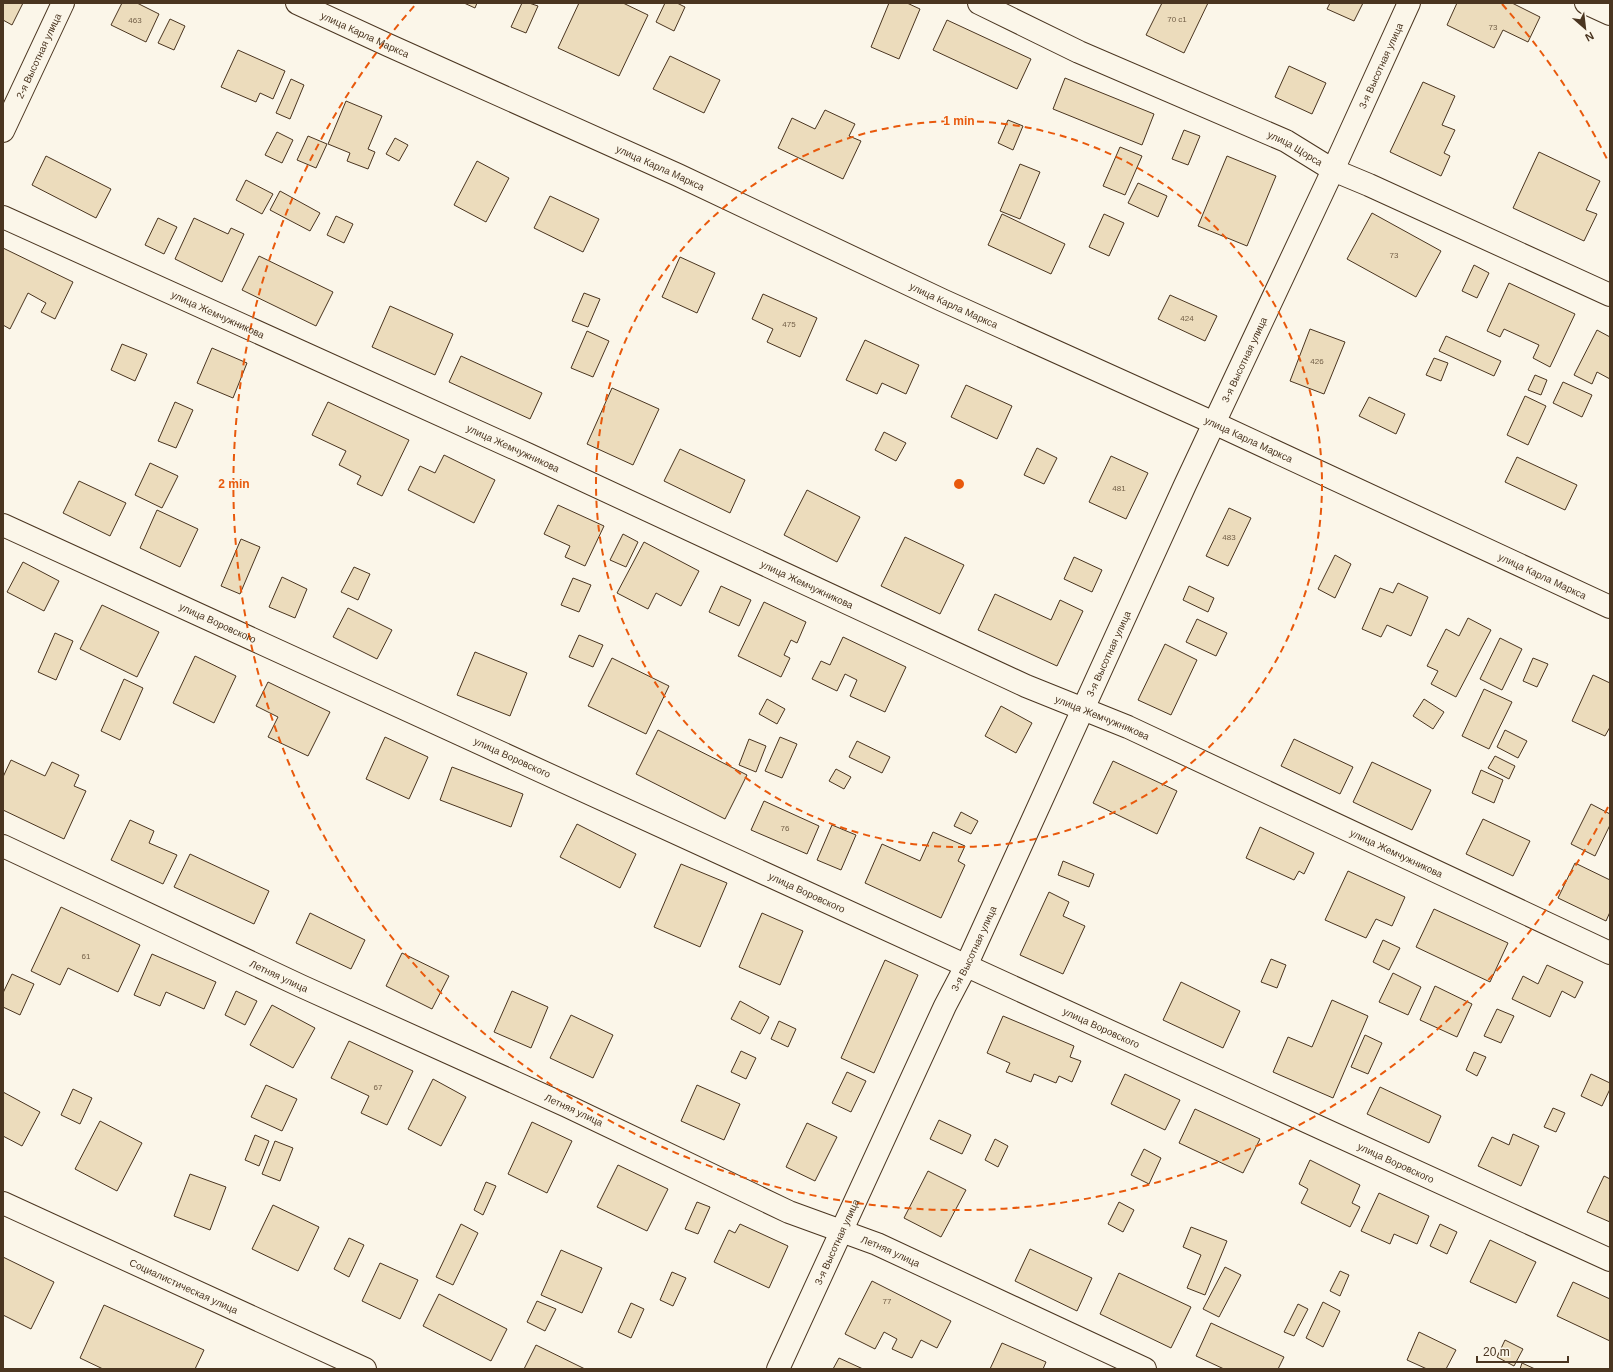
<svg xmlns="http://www.w3.org/2000/svg" width="1613" height="1372" viewBox="0 0 1613 1372" font-family="Helvetica,sans-serif">
	<style>
		.building { fill: #ecdcbc; stroke: #4a3520 }
		.lines { fill: none; stroke-linecap: round; stroke-linejoin: round }
		.minor-casing { stroke: #4a3520; stroke-width: 24 }
		.major-casing { stroke: #4a3520; stroke-width: 24 }
		.minor { stroke: #fbf6e9; stroke-width: 22 }
		.major { stroke: #fbf6e9; stroke-width: 22 }
		.ring { fill: none; stroke: #e8590c; stroke-width: 2; stroke-dasharray: 7 5 }
		.labels { text-anchor: middle; dominant-baseline: central; stroke-width: 3; stroke-linejoin: round; paint-order: stroke }
		.number-label { font-size: 8px; fill: #725f47 }
		.street-label { font-size: 10px; fill: #4a3520; stroke: #fbf6e9 }
		.centre { fill: #e8590c; stroke: #fbf6e9; stroke-width: 2 }
		.ring-label { font-size: 12px; text-anchor: middle; font-weight: bold; fill: #e8590c; stroke: #fbf6e9; stroke-width: 3; stroke-linejoin: round; paint-order: stroke }
	</style>
	<rect width="100%" height="100%" fill="#fbf6e9"/>
	<path class="building" d="M3,3H23L12,25L3,20Z
		M122,3H137L159,14L146,42L111,25Z
		M464,3H477L475,8Z
		M522,3H529L538,6L526,33L511,27Z
		M579,3H623L648,15L619,76L558,48Z
		M665,3H677L685,7L674,31L656,22Z
		M889,3H907L920,9L899,59L871,47Z
		M1162,3H1208L1184,53L1146,35Z
		M1330,3H1363L1354,21L1327,9Z
		M1457,3H1512L1540,17L1528,42L1503,30L1494,48L1447,25Z
		M170,19L185,26L174,50L158,43Z
		M947,20L1031,59L1017,89L933,50Z
		M238,50L285,71L273,99L260,93L256,102L221,87Z
		M670,56L720,80L704,113L653,89Z
		M1289,66L1326,83L1312,114L1275,97Z
		M1065,78L1154,114L1142,145L1053,109Z
		M291,79L304,85L290,119L276,113Z
		M1423,82L1455,96L1442,125L1455,130L1444,153L1450,156L1441,176L1390,152Z
		M346,101L382,116L368,149L375,152L368,169L347,161L350,153L328,144Z
		M825,110L855,124L849,136L861,141L843,179L778,148L792,118L815,129Z
		M1008,120L1023,126L1013,150L998,143Z
		M1184,130L1200,136L1188,165L1172,159Z
		M277,132L293,140L282,163L265,155Z
		M308,136L327,144L316,168L297,160Z
		M395,138L408,145L399,161L386,154Z
		M1120,147L1142,156L1125,195L1103,186Z
		M1539,152L1600,181L1586,210L1597,214L1584,241L1513,208Z
		M46,156L111,189L96,218L32,185Z
		M1227,156L1276,176L1247,246L1198,226Z
		M477,161L509,178L486,222L454,205Z
		M1020,164L1040,172L1020,219L1000,211Z
		M246,180L273,194L262,214L236,200Z
		M1138,183L1167,196L1158,217L1128,203Z
		M280,191L320,213L310,231L270,210Z
		M550,196L599,219L583,252L534,228Z
		M1372,213L1441,251L1416,297L1347,259Z
		M1002,214L1065,244L1051,274L988,245Z
		M1104,214L1124,223L1109,256L1089,247Z
		M336,216L353,224L344,243L327,235Z
		M158,218L177,227L164,254L145,245Z
		M194,218L228,234L231,228L244,234L222,282L175,259Z
		M3,248L73,282L55,319L41,312L46,303L28,293L10,329L3,325Z
		M259,256L333,292L316,326L242,290Z
		M680,257L715,273L697,313L662,297Z
		M1474,265L1489,273L1477,298L1462,291Z
		M1509,283L1575,314L1550,367L1533,358L1539,345L1504,329L1500,337L1487,331Z
		M584,293L600,299L588,327L572,321Z
		M763,294L817,318L800,357L767,342L773,329L752,319Z
		M1170,295L1217,316L1205,341L1158,319Z
		M390,306L453,334L435,375L372,347Z
		M1310,329L1345,342L1324,394L1290,381Z
		M1597,330L1610,337V379L1597,372L1592,384L1574,375Z
		M587,331L609,341L593,377L571,368Z
		M1446,336L1501,361L1494,376L1439,351Z
		M865,340L919,365L906,394L882,383L877,394L846,380Z
		M122,344L147,354L135,381L111,370Z
		M212,348L247,363L233,398L197,383Z
		M461,356L542,393L530,419L449,382Z
		M1434,358L1448,363L1441,381L1426,375Z
		M1535,375L1547,380L1541,395L1528,390Z
		M1563,382L1592,395L1582,417L1553,403Z
		M966,385L1012,406L997,439L951,417Z
		M612,388L659,409L633,465L587,444Z
		M1525,396L1546,406L1528,445L1507,435Z
		M1369,397L1405,414L1396,434L1359,416Z
		M175,402L193,410L176,448L158,441Z
		M328,402L409,440L382,496L357,484L361,476L339,465L346,451L312,435Z
		M884,432L906,443L896,461L875,450Z
		M1037,448L1057,458L1044,484L1024,475Z
		M680,449L745,480L730,513L664,481Z
		M444,455L495,480L474,523L408,490L420,466L435,473Z
		M1111,456L1148,473L1126,519L1089,502Z
		M1517,457L1577,485L1565,510L1505,482Z
		M150,463L178,476L162,508L135,495Z
		M79,481L126,503L110,536L63,513Z
		M807,490L860,517L837,562L784,535Z
		M558,505L604,526L585,566L565,557L570,546L544,534Z
		M1229,508L1251,518L1228,566L1206,556Z
		M157,510L198,529L180,567L140,548Z
		M623,534L638,542L626,567L610,560Z
		M905,537L964,565L940,614L881,586Z
		M241,539L260,547L240,594L221,586Z
		M644,542L699,571L681,606L656,593L648,609L617,593Z
		M1335,555L1351,564L1335,598L1318,589Z
		M1074,557L1102,570L1092,592L1064,579Z
		M23,562L59,581L44,611L7,592Z
		M354,567L370,574L358,600L341,592Z
		M282,577L307,589L295,618L269,607Z
		M573,578L591,585L579,612L561,605Z
		M1398,583L1428,597L1411,636L1387,625L1381,637L1362,629L1380,588L1393,593Z
		M721,586L751,600L739,626L709,612Z
		M1189,586L1214,598L1208,612L1183,600Z
		M995,594L1051,620L1060,600L1083,611L1057,666L978,630Z
		M764,602L806,622L797,643L791,640L784,655L790,658L781,677L738,656Z
		M102,605L159,632L137,677L80,649Z
		M348,608L392,630L377,659L333,637Z
		M1468,618L1491,630L1456,697L1431,684L1438,671L1427,666L1446,629L1459,636Z
		M1197,619L1227,633L1216,656L1186,642Z
		M55,633L73,641L56,680L38,672Z
		M579,635L603,645L593,667L569,657Z
		M843,637L906,667L885,712L850,696L857,680L845,674L837,691L812,679L821,661L830,665Z
		M1500,638L1522,649L1502,690L1480,679Z
		M1165,644L1197,660L1171,715L1138,700Z
		M475,652L527,673L510,716L457,695Z
		M195,656L236,676L214,723L173,703Z
		M612,658L669,686L646,734L588,706Z
		M1533,658L1548,664L1537,687L1523,681Z
		M1593,675L1610,683V727L1605,736L1572,721Z
		M124,679L143,688L120,740L101,731Z
		M268,682L330,712L308,756L268,737L278,717L256,706Z
		M1484,689L1512,702L1489,749L1462,736Z
		M767,699L785,709L777,724L759,714Z
		M1424,699L1444,712L1433,729L1413,716Z
		M1001,706L1032,723L1016,753L985,736Z
		M658,730L747,775L725,819L636,774Z
		M1505,730L1527,741L1518,758L1497,747Z
		M385,737L428,757L409,799L366,779Z
		M780,737L797,744L782,778L765,771Z
		M749,739L766,746L756,772L739,765Z
		M1294,739L1353,767L1340,794L1281,766Z
		M857,741L890,757L882,773L849,757Z
		M1495,756L1515,766L1509,779L1488,768Z
		M11,760L45,776L52,762L79,775L74,786L86,791L64,839L3,810V777Z
		M1113,761L1177,791L1157,834L1093,803Z
		M1372,762L1431,790L1412,830L1353,802Z
		M452,767L523,794L511,827L440,800Z
		M836,769L851,777L844,789L829,781Z
		M1481,770L1503,780L1494,803L1472,793Z
		M764,801L819,826L807,854L751,830Z
		M1591,804L1610,814V825L1595,856L1571,844Z
		M961,812L978,821L971,834L954,826Z
		M1483,819L1530,841L1513,876L1466,854Z
		M130,820L154,831L149,843L177,855L163,884L111,860Z
		M577,824L636,854L620,888L560,857Z
		M832,825L856,835L841,870L817,860Z
		M1260,827L1314,853L1304,874L1299,871L1294,880L1246,858Z
		M933,832L965,846L958,861L965,865L941,918L865,883L882,844L920,861Z
		M190,854L269,891L254,924L174,887Z
		M1063,861L1094,874L1089,887L1058,875Z
		M1575,863L1610,880V912L1606,921L1558,898Z
		M681,864L727,883L700,947L654,927Z
		M1348,871L1405,897L1392,926L1376,919L1366,938L1325,920Z
		M1049,892L1069,902L1063,916L1085,926L1063,974L1020,955Z
		M61,907L140,945L118,992L68,968L60,985L31,971Z
		M1434,909L1508,943L1490,982L1416,947Z
		M310,913L365,940L351,969L296,943Z
		M762,913L803,931L780,985L739,967Z
		M1383,940L1400,948L1389,970L1373,962Z
		M402,953L449,976L432,1009L386,986Z
		M152,954L216,982L204,1009L166,992L160,1006L134,995Z
		M1271,959L1286,965L1277,988L1261,982Z
		M885,960L918,975L874,1073L841,1058Z
		M1547,965L1583,982L1575,998L1562,991L1550,1017L1512,999L1523,976L1538,984Z
		M1393,973L1421,987L1408,1015L1379,1002Z
		M12,974L34,984L20,1015L3,1007V993Z
		M1181,982L1240,1011L1223,1048L1163,1020Z
		M1435,986L1472,1004L1457,1037L1420,1020Z
		M236,991L257,1001L245,1025L225,1015Z
		M512,991L548,1007L531,1048L494,1032Z
		M1332,1000L1368,1016L1333,1098L1273,1072L1288,1037L1312,1047Z
		M740,1001L769,1017L760,1034L731,1019Z
		M272,1005L315,1028L293,1068L250,1045Z
		M1497,1009L1514,1016L1501,1043L1484,1036Z
		M571,1015L613,1035L593,1078L550,1058Z
		M1003,1016L1074,1046L1070,1057L1081,1061L1072,1082L1059,1076L1056,1083L1034,1074L1031,1082L1006,1072L1010,1063L987,1053Z
		M779,1021L796,1029L788,1047L771,1039Z
		M1365,1035L1382,1043L1368,1074L1351,1067Z
		M349,1041L413,1071L387,1125L361,1113L369,1096L331,1078Z
		M741,1051L756,1058L746,1079L731,1072Z
		M1474,1052L1486,1057L1477,1076L1466,1070Z
		M847,1072L866,1081L851,1112L832,1103Z
		M1125,1074L1180,1100L1165,1130L1111,1104Z
		M1591,1074L1610,1083V1089L1602,1106L1581,1096Z
		M433,1079L466,1097L441,1146L408,1129Z
		M266,1085L297,1099L282,1131L251,1117Z
		M697,1085L740,1104L724,1140L681,1121Z
		M1380,1087L1441,1116L1429,1143L1367,1114Z
		M73,1089L92,1098L80,1124L61,1115Z
		M3,1092L40,1112L22,1146L3,1136Z
		M1553,1108L1565,1113L1556,1132L1544,1127Z
		M1195,1109L1260,1139L1243,1173L1179,1143Z
		M939,1120L971,1135L962,1154L930,1139Z
		M100,1121L142,1143L117,1191L75,1169Z
		M532,1122L572,1141L547,1193L508,1174Z
		M807,1123L837,1137L815,1181L786,1167Z
		M1513,1134L1539,1146L1521,1186L1478,1166L1492,1137L1509,1145Z
		M255,1135L269,1141L259,1166L245,1160Z
		M995,1139L1008,1146L998,1167L985,1160Z
		M275,1141L293,1148L280,1181L262,1174Z
		M1144,1149L1161,1158L1149,1184L1131,1175Z
		M1310,1160L1360,1185L1352,1203L1360,1207L1350,1227L1301,1203L1308,1189L1299,1184Z
		M618,1165L668,1189L647,1231L597,1207Z
		M928,1171L966,1190L941,1237L904,1218Z
		M190,1174L226,1187L210,1230L174,1216Z
		M1604,1176L1610,1179V1222L1587,1212Z
		M486,1182L496,1186L483,1215L474,1210Z
		M1379,1193L1429,1216L1417,1244L1394,1234L1390,1244L1361,1231Z
		M697,1202L710,1207L698,1234L685,1229Z
		M1119,1202L1134,1210L1123,1232L1108,1224Z
		M273,1205L319,1227L298,1271L252,1249Z
		M461,1224L478,1233L453,1285L436,1277Z
		M740,1224L788,1246L769,1288L714,1262L729,1230L735,1233Z
		M1440,1224L1457,1232L1447,1254L1430,1246Z
		M1191,1227L1227,1241L1205,1295L1187,1288L1201,1255L1183,1247Z
		M349,1238L364,1245L349,1277L334,1269Z
		M1490,1240L1536,1262L1516,1303L1470,1282Z
		M1030,1249L1092,1278L1077,1311L1015,1281Z
		M561,1250L602,1268L582,1313L541,1295Z
		M3,1257L54,1282L31,1329L3,1315Z
		M380,1263L418,1280L400,1319L362,1301Z
		M1225,1267L1241,1275L1219,1317L1203,1309Z
		M1340,1271L1349,1275L1340,1296L1330,1291Z
		M672,1272L686,1278L673,1306L660,1300Z
		M1119,1273L1191,1307L1171,1348L1100,1314Z
		M872,1281L951,1321L937,1348L921,1340L912,1358L892,1349L897,1339L884,1332L875,1349L845,1334Z
		M1573,1282L1610,1299V1341L1557,1316Z
		M439,1294L507,1329L491,1361L423,1326Z
		M537,1301L556,1309L545,1331L527,1322Z
		M1323,1302L1340,1311L1323,1347L1306,1338Z
		M631,1303L644,1309L631,1338L618,1332Z
		M1298,1304L1308,1309L1294,1336L1284,1332Z
		M104,1305L204,1350L195,1369H103L80,1358Z
		M1211,1323L1284,1357L1278,1369H1224L1196,1356Z
		M1419,1332L1456,1350L1446,1369H1427L1407,1360Z
		M1505,1340L1523,1349L1514,1366L1497,1357Z
		M1002,1343L1046,1362L1043,1369H990Z
		M536,1345L585,1369H524Z
		M839,1358L863,1369H833Z
		M1522,1363L1535,1369H1520Z"/>
	<g class="lines">
		<defs>
			<g id="minor">
				<path id="s1" d="M979,3L1079,52L1286,141L1333,170L1369,185L1610,295"/>
				<path d="M1586,3L1610,14"/>
				<path id="s2" d="M3,131L63,3"/>
				<path id="s3" d="M3,217L527,454L1026,686L1128,727L1610,953"/>
				<path id="s4" d="M3,525C540,768 1074,1016 1610,1260"/>
				<path id="s5" d="M3,846L301,986L567,1106L789,1212L877,1244L1145,1369"/>
				<path id="s6" d="M3,1203L365,1369"/>
				<path id="s7" d="M778,1369L945,1006L966,966L1185,485L1333,170L1409,3"/>
			</g>
			<g id="major">
				<path id="s8" d="M297,3L388,45L678,175L942,300L1214,423L1610,607"/>
			</g>
		</defs>
		<use href="#minor" class="minor-casing"/>
		<use href="#major" class="major-casing"/>
		<use href="#minor" class="minor"/>
		<use href="#major" class="major"/>
	</g>
	<g class="ring">
		<circle cx="959" cy="484" r="363"/>
		<path d="M1608 807A725 725 0 1 1 416 4M1502 4A725 725 0 0 1 1608 161"/>
	</g>
	<g class="labels">
		<g class="number-label">
			<text x="1177" y="19">70 с1</text>
			<text x="135" y="20">463</text>
			<text x="1493" y="27">73</text>
			<text x="1394" y="255">73</text>
			<text x="1187" y="318">424</text>
			<text x="789" y="324">475</text>
			<text x="1317" y="361">426</text>
			<text x="1119" y="488">481</text>
			<text x="1229" y="537">483</text>
			<text x="785" y="828">76</text>
			<text x="86" y="956">61</text>
			<text x="378" y="1087">67</text>
			<text x="887" y="1301">77</text>
		</g>
		<g class="street-label">
			<text stroke="none"><textPath href="#s8" startOffset="75">улица Карла Маркса</textPath></text>
			<text stroke="none"><textPath href="#s2" startOffset="83">2-я Высотная улица</textPath></text>
			<text stroke="none"><textPath href="#s7" startOffset="1436">3-я Высотная улица</textPath></text>
			<text stroke="none"><textPath href="#s1" startOffset="348">улица Щорса</textPath></text>
			<text stroke="none"><textPath href="#s8" startOffset="399">улица Карла Маркса</textPath></text>
			<text stroke="none"><textPath href="#s8" startOffset="723">улица Карла Маркса</textPath></text>
			<text stroke="none"><textPath href="#s3" startOffset="236">улица Жемчужникова</textPath></text>
			<text stroke="none"><textPath href="#s7" startOffset="1112">3-я Высотная улица</textPath></text>
			<text stroke="none"><textPath href="#s8" startOffset="1047">улица Карла Маркса</textPath></text>
			<text stroke="none"><textPath href="#s3" startOffset="560">улица Жемчужникова</textPath></text>
			<text stroke="none"><textPath href="#s8" startOffset="1371">улица Карла Маркса</textPath></text>
			<text stroke="none"><textPath href="#s3" startOffset="884">улица Жемчужникова</textPath></text>
			<text stroke="none"><textPath href="#s4" startOffset="236">улица Воровского</textPath></text>
			<text stroke="none"><textPath href="#s7" startOffset="788">3-я Высотная улица</textPath></text>
			<text stroke="none"><textPath href="#s3" startOffset="1208">улица Жемчужникова</textPath></text>
			<text stroke="none"><textPath href="#s4" startOffset="560">улица Воровского</textPath></text>
			<text stroke="none"><textPath href="#s3" startOffset="1532">улица Жемчужникова</textPath></text>
			<text stroke="none"><textPath href="#s4" startOffset="884">улица Воровского</textPath></text>
			<text stroke="none"><textPath href="#s7" startOffset="464">3-я Высотная улица</textPath></text>
			<text stroke="none"><textPath href="#s5" startOffset="305">Летняя улица</textPath></text>
			<text stroke="none"><textPath href="#s4" startOffset="1208">улица Воровского</textPath></text>
			<text stroke="none"><textPath href="#s5" startOffset="629">Летняя улица</textPath></text>
			<text stroke="none"><textPath href="#s4" startOffset="1532">улица Воровского</textPath></text>
			<text stroke="none"><textPath href="#s7" startOffset="140">3-я Высотная улица</textPath></text>
			<text stroke="none"><textPath href="#s5" startOffset="976">Летняя улица</textPath></text>
			<text stroke="none"><textPath href="#s6" startOffset="199">Социалистическая улица</textPath></text>
		</g>
	</g>
	<circle cx="959" cy="484" r="6" class="centre"/>
	<g class="ring-label">
		<text x="959" y="125">1 min</text>
		<text x="234" y="488">2 min</text>
	</g>
	<rect width="1613" height="1372" fill="none" stroke="#4a3520" stroke-width="8"/>
	<g transform="translate(1585 28) rotate(152)" stroke="#fbf6e9" stroke-width="3" paint-order="stroke">
	<path d="M0-3L7 15L0 10L-7 15Z" fill="#4a3520"/>
	<text y="-6" font-size="11" font-weight="bold" text-anchor="middle" fill="#4a3520">N</text>
	</g>
	<path d="M1477 1356v6h91v-6" fill="none" stroke="#4a3520" stroke-width="2"/>
	<text x="1483" y="1356" font-size="12" fill="#4a3520" stroke="#fbf6e9" stroke-width="3" paint-order="stroke">20 m</text>
</svg>
